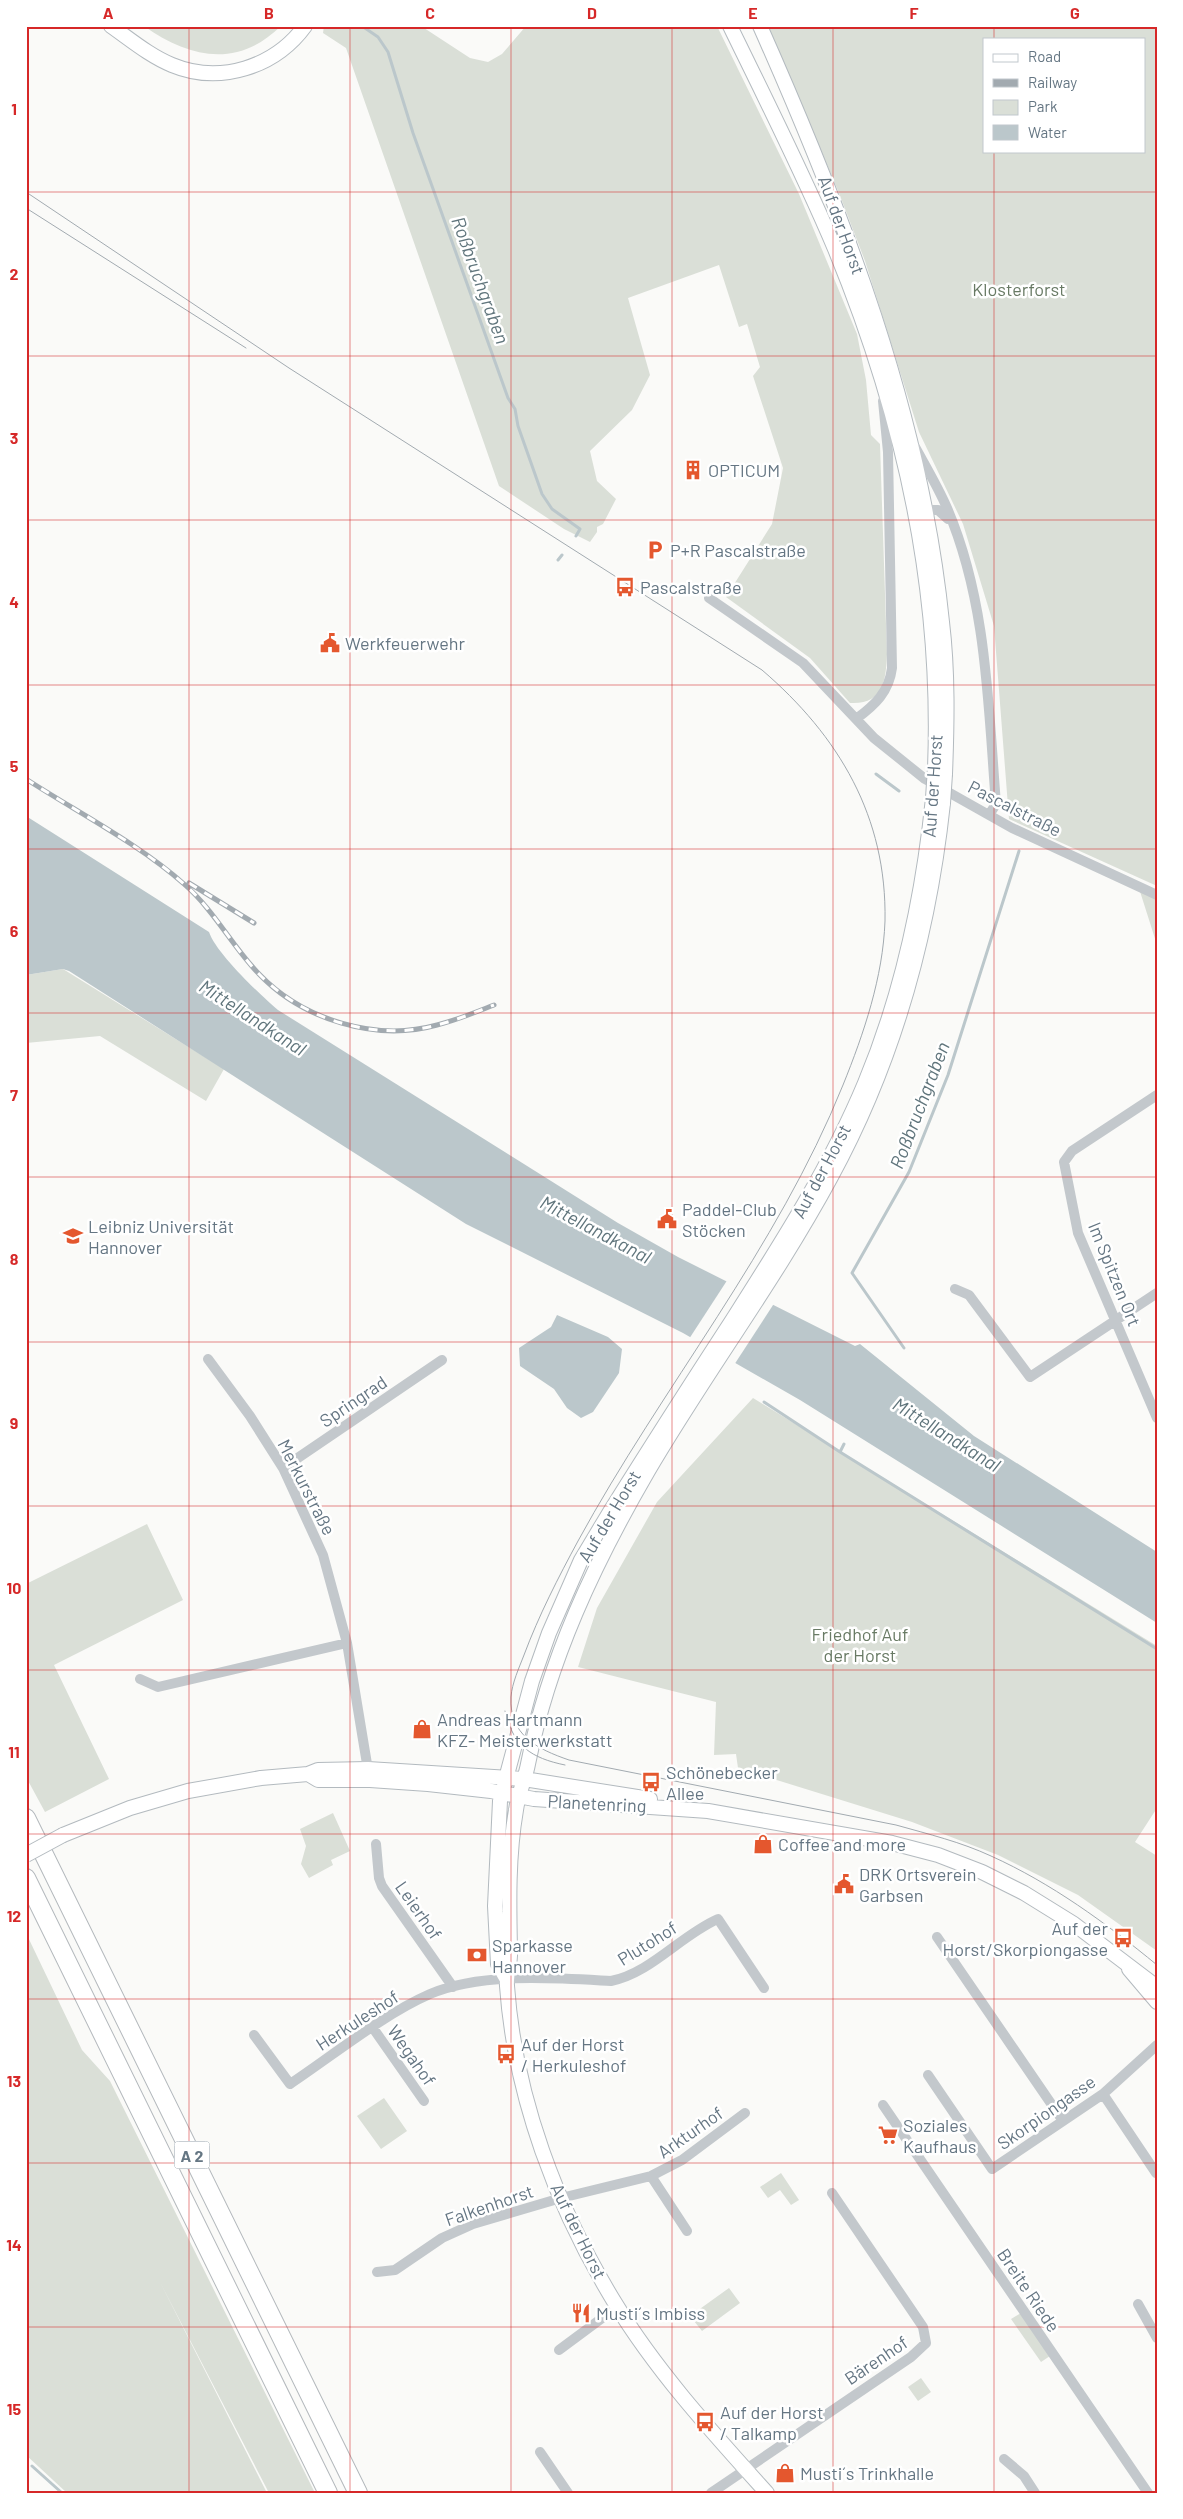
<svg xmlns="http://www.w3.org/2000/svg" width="1183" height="2519" viewBox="0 0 1183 2519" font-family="Barlow,sans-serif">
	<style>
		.green { fill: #dadfd7; fill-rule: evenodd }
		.water { fill: #bbc7cb }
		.pier { fill: #fafaf8 }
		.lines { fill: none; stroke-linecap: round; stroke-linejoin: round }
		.stream { stroke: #bbc7cb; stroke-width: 3 }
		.secondary-casing { stroke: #b3babf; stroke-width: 16 }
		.highway-casing { stroke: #b4b9bd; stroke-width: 20 }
		.street { stroke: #c3c8cc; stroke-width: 10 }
		.secondary { stroke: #fff; stroke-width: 14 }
		.highway { stroke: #fff; stroke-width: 18 }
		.tram { stroke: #a2aab0; stroke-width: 1 }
		.rail-casing { stroke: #a2aab0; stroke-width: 5 }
		.rail { stroke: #fff; stroke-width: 3; stroke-dasharray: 9; stroke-linecap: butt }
		.secondary-bridge-casing { stroke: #b3babf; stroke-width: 16; stroke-linecap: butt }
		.secondary-bridge { stroke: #fff; stroke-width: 14 }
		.grid { fill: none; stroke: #d62828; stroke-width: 1; stroke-opacity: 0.55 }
		.labels { text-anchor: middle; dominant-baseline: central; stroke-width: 5; stroke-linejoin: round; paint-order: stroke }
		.shield { fill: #fff; stroke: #939fa8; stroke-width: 1 }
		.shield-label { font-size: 16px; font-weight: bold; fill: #657683 }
		.street-label { font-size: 18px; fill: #657683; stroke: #fff }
		.park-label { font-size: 18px; fill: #687a64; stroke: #fff }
		.poi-label { font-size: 18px; fill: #657683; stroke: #fff; text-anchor: start }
		.water-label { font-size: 19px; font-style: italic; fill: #60757c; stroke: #fff }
		.neatline { fill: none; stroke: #d62828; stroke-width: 2 }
		.grid-label { font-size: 16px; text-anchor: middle; font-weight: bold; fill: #d62828 }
	</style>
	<rect width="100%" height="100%" fill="#fafaf8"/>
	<path class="green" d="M144,26H281C237,69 189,58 144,26Z
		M324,26H421L470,58L488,62L502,54L526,26H717L799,194L857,334L866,380L871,435L880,444L887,654C886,680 883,705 850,703L810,658L726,597L772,524L783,468L753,376L760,367L747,324L739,327L719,265L628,298L650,375L632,410L590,451L597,481L616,499L603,524L597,527V532L590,542L564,529L499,486L346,48L323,33Z
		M768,26H1157V886L1009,819L994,626L963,524L919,432L865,261L839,193ZM984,39H1144V151H984Z
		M1137,882L1157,894V945Z
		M63,969L224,1069L206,1101L100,1036L26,1043V975Z
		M753,1398L1157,1646V1808L1135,1842L1157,1856V1951L1078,1895L998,1855L912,1822L738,1768L736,1754L714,1755L716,1702L578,1667L597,1608L657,1502Z
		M147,1524L183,1600L54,1665L109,1779L45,1812L26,1777V1584Z
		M333,1813L350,1851L331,1860L333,1865L309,1878L301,1864L306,1846L300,1829Z
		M26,1933L82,2050L110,2081L315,2493H269L160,2282L267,2493H67L26,2455Z
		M384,2098L407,2131L381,2149L357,2116Z
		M781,2173L799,2200L791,2205L780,2190L768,2198L760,2187Z
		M729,2288L740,2303L702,2331L690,2316Z
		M1021,2313L1050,2356L1041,2362L1011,2319Z
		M921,2378L931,2392L918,2401L908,2387Z"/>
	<path class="water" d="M26,816L209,932C216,953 260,995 278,1010L618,1223L678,1257L855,1346L860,1344L974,1436L1157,1552V1623L800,1400L683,1333L466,1224L69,971L63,969L26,975Z
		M557,1315L608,1337L622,1349L619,1373L593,1412L581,1418L567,1408L554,1389L520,1366L519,1348L551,1327Z"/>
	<path class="pier" d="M728,1279L775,1302L734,1365L689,1339Z"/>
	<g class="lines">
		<path class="stream" d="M362,26L378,37L388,52L413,133L508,398L515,409L518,426L542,494L552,509L580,529L576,536
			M558,560L562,555
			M876,774L899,791
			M904,1348L852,1273L909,1172L948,1075L1019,851
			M764,1402L840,1452
			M844,1444L840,1452L1157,1649
			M32,2466L62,2493"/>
		<defs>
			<path id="secondary" d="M111,26C131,40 150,56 172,65C220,85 275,67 305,26
				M730,26C766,100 803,173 835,249C903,414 942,590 935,768
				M760,26C844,215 921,414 942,622C948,672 947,723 945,774
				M308,1774L318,1780H370L428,1784L491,1791L534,1799L708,1811L892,1843L938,1855L982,1872L1024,1893L1074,1924L1157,1987
				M63,1835L130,1808L188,1791L261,1778L308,1774L318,1770L368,1769L524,1779L650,1799
				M1129,1969L1157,2002
				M506,1978L498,1964L495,1906L500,1801L532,1681L549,1633L581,1560L611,1510C651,1446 692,1382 733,1319C782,1242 830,1167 865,1083C903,992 923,896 933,798
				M767,2493C713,2433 657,2372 615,2303C557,2208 515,2098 507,1986C506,1974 511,1963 510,1950C509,1903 508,1856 516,1810C518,1794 525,1780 528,1764C549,1659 594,1564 648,1471C706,1372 776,1279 831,1177C894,1061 929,934 943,803"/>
			<path id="highway" d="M26,1818L358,2493
				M26,1878L328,2493"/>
		</defs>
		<use href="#secondary" class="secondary-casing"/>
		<use href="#highway" class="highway-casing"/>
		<path class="street" d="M915,447C926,467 938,487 947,508C987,601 988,704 996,804L989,815
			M927,516L932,510H938L948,519
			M709,598L803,663L874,738L925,779L1012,828L1157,895
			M856,719C875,705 889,692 892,668L888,452L883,401
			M1157,1095L1072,1151L1064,1162L1078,1233L1157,1418
			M955,1289L969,1295L1030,1377L1157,1293
			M208,1359L250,1416L283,1468L323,1555L347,1643L369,1776
			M283,1468L442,1360
			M140,1679L158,1687L347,1643
			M376,1844L379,1878L382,1886L453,1987
			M937,1937L1063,2121
			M373,2028L424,2101
			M254,2035L290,2084C332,2056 384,2014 430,1994C481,1972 557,1978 611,1981C651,1973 681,1935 718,1919L764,1988
			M928,2075L992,2169L1103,2094L1157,2045
			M1103,2094L1156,2173
			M883,2105L1148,2493
			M651,2176L687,2231
			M377,2272L395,2270L442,2238L473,2224L561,2198L651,2176L682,2160L745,2113
			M1138,2304L1157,2338
			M559,2350L617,2307
			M540,2452L568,2493
			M1004,2459L1024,2476L1035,2493
			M711,2493L911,2357L926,2343L923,2327L832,2193"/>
		<use href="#secondary" class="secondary"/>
		<use href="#highway" class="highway"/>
		<path class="tram" d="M26,192L289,368L762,670C839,736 887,817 885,921C883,977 864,1033 843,1085C777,1249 662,1387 578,1541C558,1578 539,1615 524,1655C519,1668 512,1683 511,1697C509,1735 537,1749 569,1760L896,1825C928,1834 961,1842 991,1856C1051,1883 1106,1923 1157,1965
			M26,208L246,348
			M505,1711C513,1746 531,1758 565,1765"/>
		<defs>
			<path id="rail" d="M26,779C77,812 139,844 184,884C214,910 232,946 259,974C303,1020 376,1042 437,1025C457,1020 476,1012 494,1005
				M189,883L254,923"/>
		</defs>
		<use href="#rail" class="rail-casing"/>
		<use href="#rail" class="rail"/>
		<defs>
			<path id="secondary-bridge" d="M933,798L935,768
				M943,803L945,774
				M26,1855L63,1835"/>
		</defs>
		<use href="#secondary-bridge" class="secondary-bridge-casing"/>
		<use href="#secondary-bridge" class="secondary-bridge"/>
	</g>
	<path class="grid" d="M189,26V2493M350,26V2493M511,26V2493M672,26V2493M833,26V2493M994,26V39M994,151V2493M26,192H1157M26,356H1157M26,520H1157M26,685H1157M26,849H1157M26,1013H1157M26,1177H1157M26,1342H1157M26,1506H1157M26,1670H1157M26,1834H1157M26,1999H1157M26,2163H1157M26,2327H1157"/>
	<defs>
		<symbol id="building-bare" viewBox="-9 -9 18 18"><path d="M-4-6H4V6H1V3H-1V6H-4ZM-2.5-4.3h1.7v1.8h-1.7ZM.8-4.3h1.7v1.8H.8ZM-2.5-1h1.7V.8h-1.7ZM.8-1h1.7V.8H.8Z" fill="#e4572e" stroke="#fff" stroke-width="2.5" paint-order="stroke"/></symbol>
		<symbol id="parking-bare" viewBox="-9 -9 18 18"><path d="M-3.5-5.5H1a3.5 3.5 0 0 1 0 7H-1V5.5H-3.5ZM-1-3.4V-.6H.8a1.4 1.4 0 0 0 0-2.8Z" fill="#e4572e" stroke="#fff" stroke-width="2.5" paint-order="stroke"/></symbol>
		<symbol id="bus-bare" viewBox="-9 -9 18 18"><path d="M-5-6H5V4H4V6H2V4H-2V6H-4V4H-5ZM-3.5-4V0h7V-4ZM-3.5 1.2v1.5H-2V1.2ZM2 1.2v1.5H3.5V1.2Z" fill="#e4572e" stroke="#fff" stroke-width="2.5" paint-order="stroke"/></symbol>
		<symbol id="civic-bare" viewBox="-9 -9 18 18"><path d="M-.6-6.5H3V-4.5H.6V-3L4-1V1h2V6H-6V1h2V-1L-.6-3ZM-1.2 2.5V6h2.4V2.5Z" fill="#e4572e" stroke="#fff" stroke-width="2.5" paint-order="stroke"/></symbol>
		<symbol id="university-bare" viewBox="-9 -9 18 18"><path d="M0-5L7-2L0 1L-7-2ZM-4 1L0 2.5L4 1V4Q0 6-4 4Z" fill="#e4572e" stroke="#fff" stroke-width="2.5" paint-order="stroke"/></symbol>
		<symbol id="shop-bare" viewBox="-9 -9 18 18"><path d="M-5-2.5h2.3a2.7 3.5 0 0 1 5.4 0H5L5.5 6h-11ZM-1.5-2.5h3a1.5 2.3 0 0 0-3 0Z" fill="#e4572e" stroke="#fff" stroke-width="2.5" paint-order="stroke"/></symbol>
		<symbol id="bank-bare" viewBox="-9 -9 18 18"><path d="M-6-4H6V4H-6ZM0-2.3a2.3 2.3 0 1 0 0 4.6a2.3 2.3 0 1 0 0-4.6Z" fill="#e4572e" stroke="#fff" stroke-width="2.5" paint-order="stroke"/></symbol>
		<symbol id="supermarket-bare" viewBox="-9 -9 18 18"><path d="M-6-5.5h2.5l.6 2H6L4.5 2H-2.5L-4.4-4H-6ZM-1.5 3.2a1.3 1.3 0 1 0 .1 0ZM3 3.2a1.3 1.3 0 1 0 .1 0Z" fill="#e4572e" stroke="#fff" stroke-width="2.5" paint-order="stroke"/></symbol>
		<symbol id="restaurant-bare" viewBox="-9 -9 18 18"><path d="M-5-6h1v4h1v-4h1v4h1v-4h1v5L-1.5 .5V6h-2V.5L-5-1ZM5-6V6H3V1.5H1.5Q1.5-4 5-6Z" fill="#e4572e" stroke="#fff" stroke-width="2.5" paint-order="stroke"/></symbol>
	</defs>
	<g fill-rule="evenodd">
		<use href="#building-bare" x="679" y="456" width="28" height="28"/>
		<use href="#parking-bare" x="641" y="536" width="28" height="28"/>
		<use href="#bus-bare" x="611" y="573" width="28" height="28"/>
		<use href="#civic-bare" x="316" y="629" width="28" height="28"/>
		<use href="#civic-bare" x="653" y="1205" width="28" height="28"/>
		<use href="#university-bare" x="59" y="1222" width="28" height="28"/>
		<use href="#shop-bare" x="408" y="1715" width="28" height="28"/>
		<use href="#bus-bare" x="637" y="1768" width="28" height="28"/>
		<use href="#shop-bare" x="749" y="1830" width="28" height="28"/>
		<use href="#civic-bare" x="830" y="1870" width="28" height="28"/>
		<use href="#bus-bare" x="1109" y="1924" width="28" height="28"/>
		<use href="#bank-bare" x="463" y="1941" width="28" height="28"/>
		<use href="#bus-bare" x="492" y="2040" width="28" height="28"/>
		<use href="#supermarket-bare" x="874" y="2121" width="28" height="28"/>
		<use href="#restaurant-bare" x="567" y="2299" width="28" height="28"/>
		<use href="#bus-bare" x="691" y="2408" width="28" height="28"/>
		<use href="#shop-bare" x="771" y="2459" width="28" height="28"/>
	</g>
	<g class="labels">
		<rect class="shield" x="174.5" y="2141.5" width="35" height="27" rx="4"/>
		<g class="shield-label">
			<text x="192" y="2155">A 2</text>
		</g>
		<g class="street-label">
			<text transform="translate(842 225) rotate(70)">Auf der Horst</text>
			<text transform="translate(932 786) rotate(-86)">Auf der Horst</text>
			<text transform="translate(1015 808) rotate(27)">Pascalstraße</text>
			<text transform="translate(821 1171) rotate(-62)">Auf der Horst</text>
			<text transform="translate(1115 1274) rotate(68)">Im Spitzen Ort</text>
			<text transform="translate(353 1401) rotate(-34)">Springrad</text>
			<text transform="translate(307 1487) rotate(63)">Merkurstraße</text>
			<text transform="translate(609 1516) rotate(-59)">Auf der Horst</text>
			<text transform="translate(597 1803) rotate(3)">Planetenring</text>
			<text transform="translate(419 1910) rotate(55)">Leierhof</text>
			<text transform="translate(647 1943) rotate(-32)">Plutohof</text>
			<text transform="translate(357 2020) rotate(-33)">Herkuleshof</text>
			<text transform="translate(412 2055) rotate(55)">Wegahof</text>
			<text transform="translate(1046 2112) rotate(-35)">Skorpiongasse</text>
			<text transform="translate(690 2132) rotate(-35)">Arkturhof</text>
			<text transform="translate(489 2205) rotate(-19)">Falkenhorst</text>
			<text transform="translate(579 2231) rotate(64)">Auf der Horst</text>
			<text transform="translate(1029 2290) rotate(56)">Breite Riede</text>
			<text transform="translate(876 2360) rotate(-34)">Bärenhof</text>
		</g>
		<g class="park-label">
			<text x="1019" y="289">Klosterforst</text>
			<text x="860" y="1634">Friedhof Auf<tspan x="860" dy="21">der Horst</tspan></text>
		</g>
		<g class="poi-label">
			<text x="708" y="470">OPTICUM</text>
			<text x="670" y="550">P+R Pascalstraße</text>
			<text x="640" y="587">Pascalstraße</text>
			<text x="345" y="643">Werkfeuerwehr</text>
			<text x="682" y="1209">Paddel-Club<tspan x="682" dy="21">Stöcken</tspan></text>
			<text x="88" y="1226">Leibniz Universität<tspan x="88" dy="21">Hannover</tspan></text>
			<text x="437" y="1719">Andreas Hartmann<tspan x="437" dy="21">KFZ- Meisterwerkstatt</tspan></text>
			<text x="666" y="1772">Schönebecker<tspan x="666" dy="21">Allee</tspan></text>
			<text x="778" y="1844">Coffee and more</text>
			<text x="859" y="1874">DRK Ortsverein<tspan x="859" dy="21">Garbsen</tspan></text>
			<text x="1108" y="1928" text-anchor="end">Auf der<tspan x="1108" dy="21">Horst/Skorpiongasse</tspan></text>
			<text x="492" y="1945">Sparkasse<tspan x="492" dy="21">Hannover</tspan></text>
			<text x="521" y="2044">Auf der Horst<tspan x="521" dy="21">/ Herkuleshof</tspan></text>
			<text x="903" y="2125">Soziales<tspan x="903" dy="21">Kaufhaus</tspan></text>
			<text x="596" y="2313">Musti´s Imbiss</text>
			<text x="720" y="2412">Auf der Horst<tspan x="720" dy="21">/ Talkamp</tspan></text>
			<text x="800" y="2473">Musti´s Trinkhalle</text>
		</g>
		<g class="water-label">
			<text transform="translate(481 280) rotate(70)">Roßbruchgraben</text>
			<text transform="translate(253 1017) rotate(33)">Mittellandkanal</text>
			<text transform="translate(919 1105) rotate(-69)">Roßbruchgraben</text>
			<text transform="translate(596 1229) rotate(28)">Mittellandkanal</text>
			<text transform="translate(947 1434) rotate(32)">Mittellandkanal</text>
		</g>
	</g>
	<rect width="1183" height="2519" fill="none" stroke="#ffffff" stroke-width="55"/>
	<rect x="983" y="38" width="162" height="115" fill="#ffffff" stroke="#c1c8cd"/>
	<rect x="993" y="54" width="25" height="8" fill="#ffffff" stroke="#c1c8cd"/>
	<text x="1028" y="62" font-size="15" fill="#657683">Road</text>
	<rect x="993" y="79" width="25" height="8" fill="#a2aab0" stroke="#c1c8cd"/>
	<text x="1028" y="88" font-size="15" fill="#657683">Railway</text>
	<rect x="993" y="100" width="25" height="15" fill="#dadfd7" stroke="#c1c8cd"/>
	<text x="1028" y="112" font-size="15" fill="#657683">Park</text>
	<rect x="993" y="125" width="25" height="15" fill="#bbc7cb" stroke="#c1c8cd"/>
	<text x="1028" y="138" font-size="15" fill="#657683">Water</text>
	<rect x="28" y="28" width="1128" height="2464" class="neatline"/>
	<g class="grid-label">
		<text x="108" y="19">A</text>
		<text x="269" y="19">B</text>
		<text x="430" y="19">C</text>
		<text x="592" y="19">D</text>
		<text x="753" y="19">E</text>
		<text x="914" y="19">F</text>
		<text x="1075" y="19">G</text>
		<text x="14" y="115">1</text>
		<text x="14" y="280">2</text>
		<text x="14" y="444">3</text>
		<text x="14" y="608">4</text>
		<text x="14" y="772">5</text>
		<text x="14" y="937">6</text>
		<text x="14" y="1101">7</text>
		<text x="14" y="1265">8</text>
		<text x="14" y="1429">9</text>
		<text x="14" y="1594">10</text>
		<text x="14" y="1758">11</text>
		<text x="14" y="1922">12</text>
		<text x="14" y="2087">13</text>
		<text x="14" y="2251">14</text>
		<text x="14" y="2415">15</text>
	</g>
</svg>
